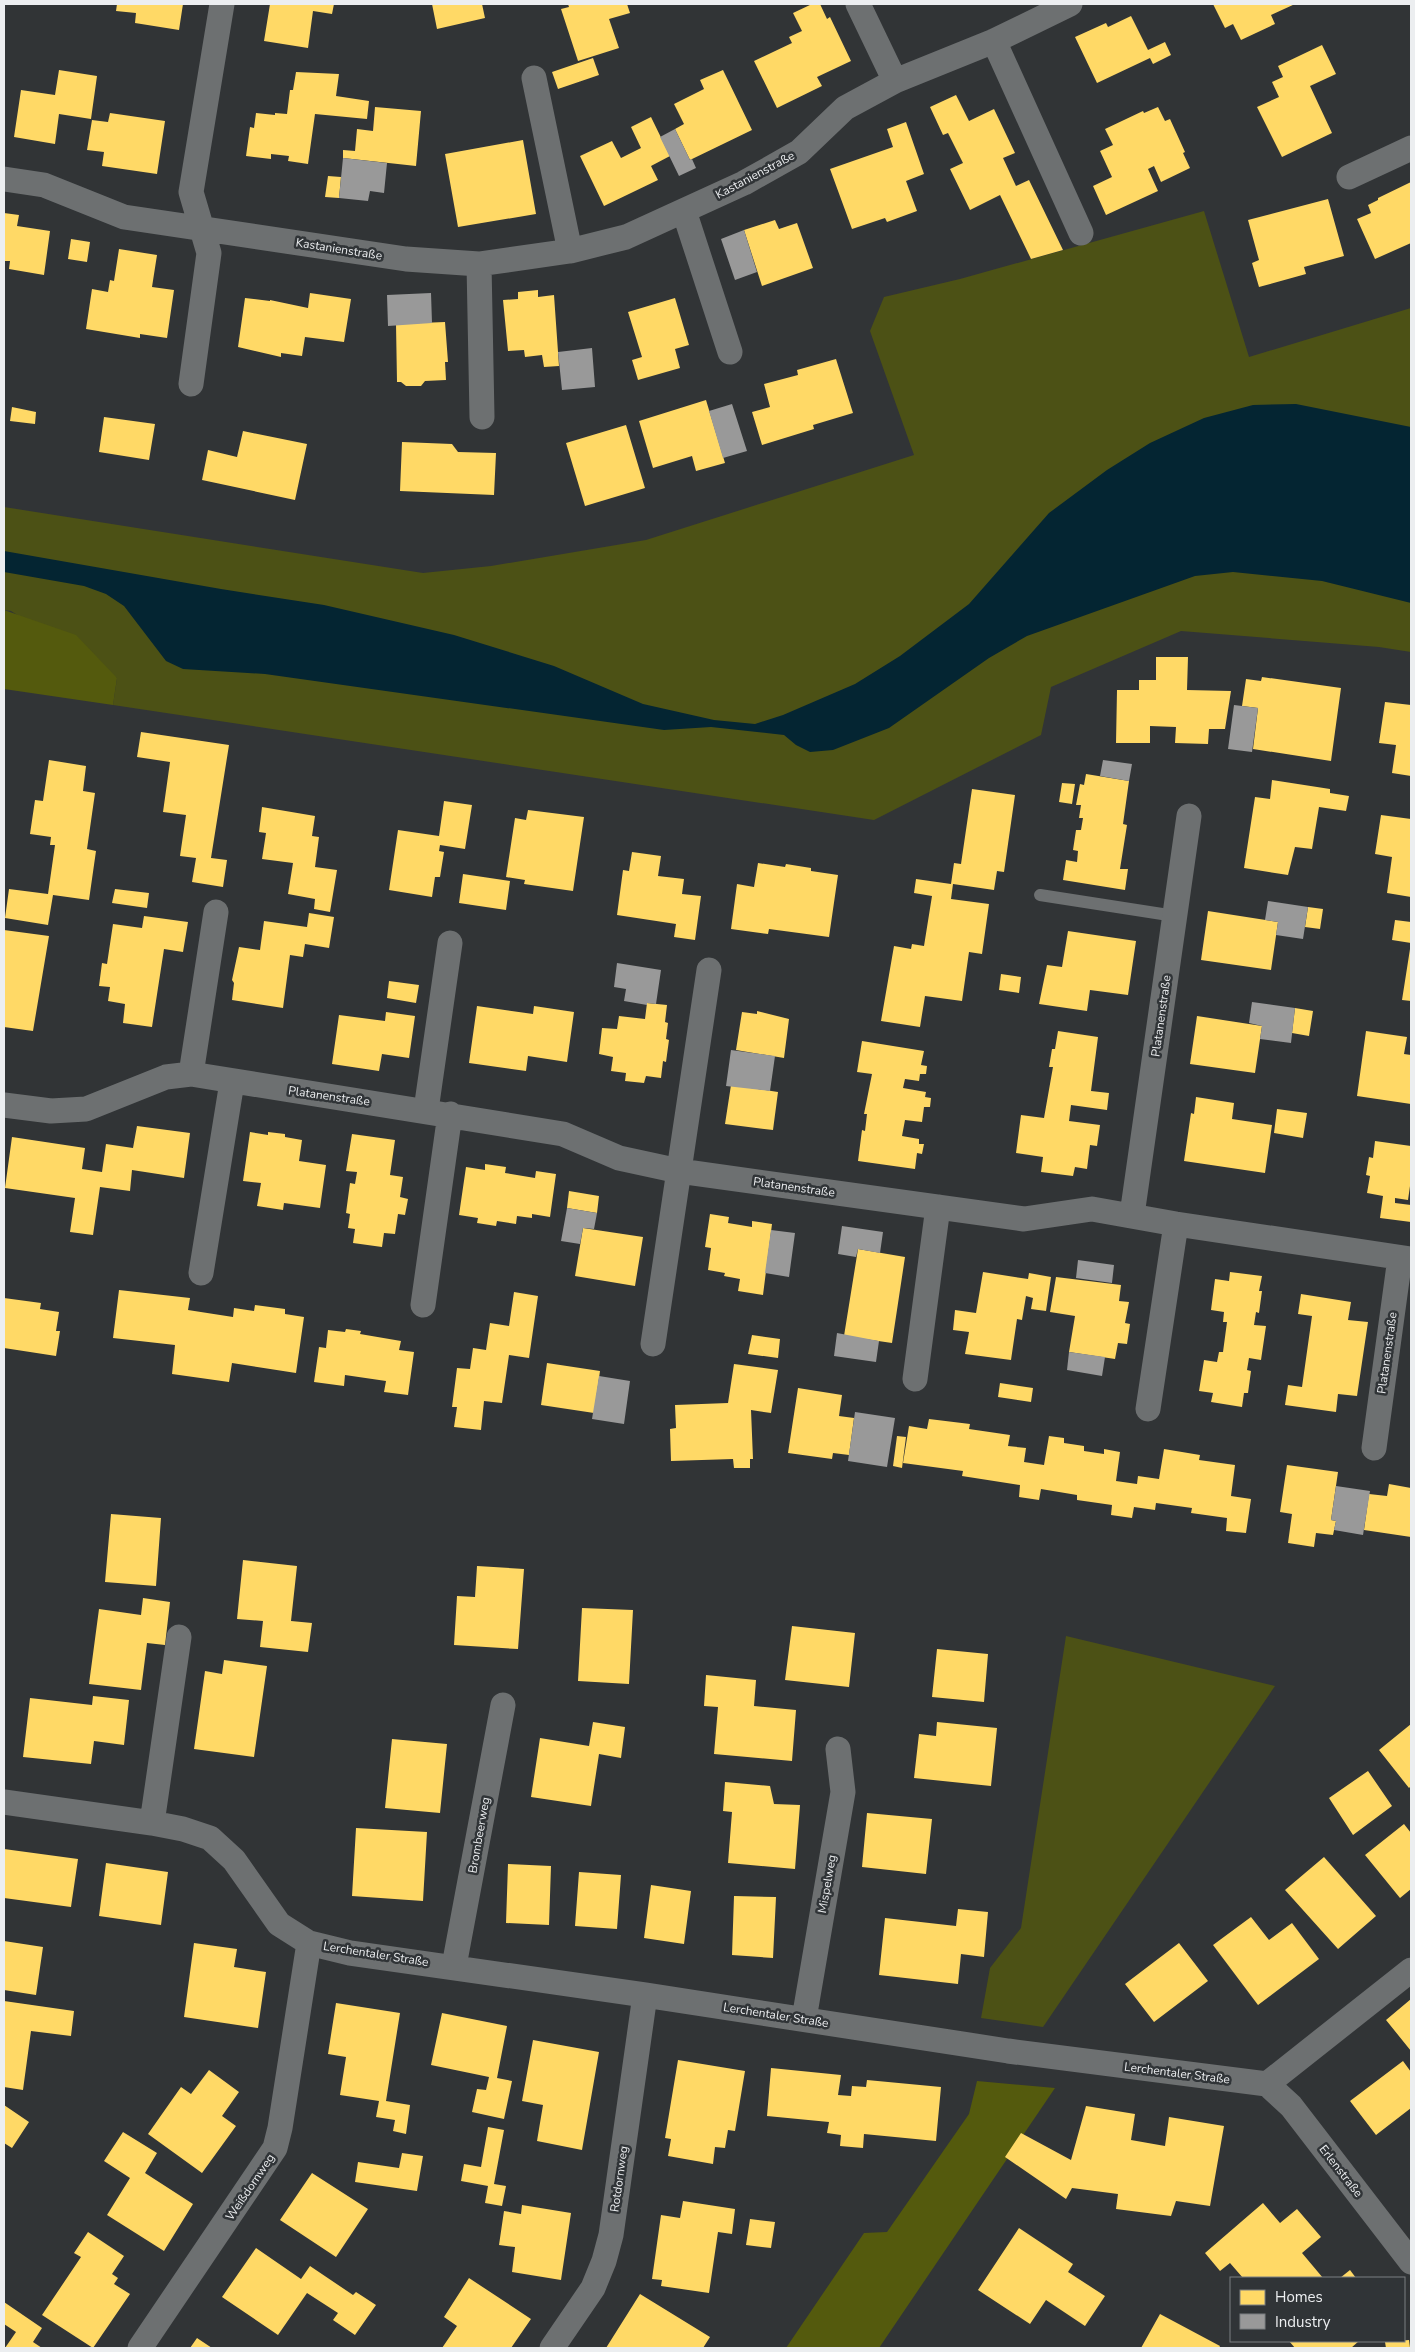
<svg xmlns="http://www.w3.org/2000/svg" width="1415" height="2352" viewBox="0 0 1415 2352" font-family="'Nunito Sans',sans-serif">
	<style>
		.green { fill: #4c5115 }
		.forest { fill: #545a0d }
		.water { fill: #042532 }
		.homes { fill: #ffd966 }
		.industry { fill: #999 }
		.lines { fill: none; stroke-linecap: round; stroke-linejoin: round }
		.lane { stroke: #6d7071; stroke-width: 12 }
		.street { stroke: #6d7071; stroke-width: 25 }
		.labels { text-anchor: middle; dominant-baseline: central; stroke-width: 5; stroke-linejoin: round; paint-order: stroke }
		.street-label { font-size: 12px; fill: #eceef0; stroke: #303437 }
	</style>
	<rect width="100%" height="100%" fill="#313436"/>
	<path class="green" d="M1204,211L1249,357L1411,308V652L1379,647L1181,631L1051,687L1041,735L874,820L113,705L117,678L11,611L4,610V507L423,573L491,566L646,540L914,455L870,331L884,297L960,279Z
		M1066,1636L1275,1686L1043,2027L981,2018L990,1968L1021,1928Z"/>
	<path class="forest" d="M4,610L76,635L117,678L113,705L4,689Z
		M977,2081L1055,2088L879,2348H786L864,2233L887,2232L969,2114Z"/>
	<path class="water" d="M1296,404L1411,427V603L1322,581L1233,572L1195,576L1027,636L989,658L889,728L833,750L810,752L796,745L784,735L711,727L664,730L265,674L183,669L166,661L124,606L106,594L84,586L4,572V551L221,589L324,605L454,635L554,666L643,704L714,720L755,724L783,715L855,684L900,656L969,604L1049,513L1107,470L1150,443L1204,418L1253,405Z"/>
	<path class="homes" d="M117,4H183L179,30L135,23L136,13L116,11Z
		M270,4L284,5L334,4L332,14L313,11L308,48L264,41Z
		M432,4H482L485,18L437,29Z
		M568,4H627L630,13L609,19L619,48L578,61L561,9L569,7Z
		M812,4H820L827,19L830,17L851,61L817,77L822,86L777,108L754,61L792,43L789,37L802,31L793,13Z
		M1213,4H1295L1271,15L1275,24L1241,40L1233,24L1225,28Z
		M1131,16L1148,50L1165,42L1171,55L1153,64L1150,58L1097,83L1075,37L1106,23L1108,27Z
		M1322,45L1336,74L1310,86L1332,133L1282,157L1257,107L1279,97L1272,82L1283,77L1278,66Z
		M593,58L599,75L558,89L552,72Z
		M59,70L97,76L91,119L59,114L55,144L14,137L21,90L55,95Z
		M723,70L752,130L690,160L675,129L684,124L674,104L704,89L700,80Z
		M296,72L339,74L336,96L369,101L367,119L315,114L308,164L288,161L289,156L271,154V159L246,156L250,127L254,128L256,113L275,115V113L287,114L290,90H293Z
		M956,95L969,121L994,109L1015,153L1003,158L1016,186L1029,180L1063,250L1031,259L1000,195L970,210L950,169L963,163L948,133L943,135L930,107Z
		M375,107L421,111L416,166L343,158V150L355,151L357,129L373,131Z
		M1158,107L1165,121L1170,119L1185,152L1183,153L1190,168L1161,182L1154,166L1148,169L1158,191L1106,215L1093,186L1112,177L1100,151L1113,145L1105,129L1143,111L1144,113Z
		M110,113L165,121L157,174L102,166L104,152L87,150L92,120L108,122Z
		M651,117L670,156L651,166L658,180L604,206L580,156L612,141L621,158L641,148L631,127Z
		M906,122L924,174L906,181L917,211L887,222L885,218L852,229L830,169L893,147L887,129Z
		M523,140L536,214L458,227L445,154Z
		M328,176L341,177L339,198L325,197Z
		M1411,182V243L1375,259L1357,219L1371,213L1368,205L1378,200V198Z
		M1328,199L1344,256L1304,267L1306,274L1259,287L1252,263L1259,260L1248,220Z
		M4,213L19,215L17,226L50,231L44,275L9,269L10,261H4Z
		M775,220L779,229L797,223L813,268L762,286L744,230Z
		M71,239L90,242L87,262L68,259Z
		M119,249L157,255L152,287L174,290L167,338L140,334V338L86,329L92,289L108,292L110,280L114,281Z
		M538,290V297L554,295L559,366L544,367L542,355L525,357L524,350L508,351L503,300L518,299V292Z
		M310,293L351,299L344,342L305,337L302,356L281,353V357L238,347L245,298L270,301V300L308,308Z
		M675,298L689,345L675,349L680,368L638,380L632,360L642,357L628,312Z
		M445,322L448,362H445L446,380L425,381L421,386H406L401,382H397L396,324Z
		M836,359L853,413L813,425L814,429L762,445L752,412L770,407L764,384L798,375L797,370Z
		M706,400L725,463L696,471L692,456L653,468L639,421Z
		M12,407L36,412L35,424L10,421Z
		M104,417L155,424L149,460L99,452Z
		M626,425L645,488L585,506L566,443Z
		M243,431L307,444L295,500L202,480L208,450L237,457Z
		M402,442L452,444L458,452L496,453L494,495L400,491Z
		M1156,657H1188L1187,690L1231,691L1225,729H1209L1208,744L1175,743L1176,727L1150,726V743H1116L1117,690H1139V680H1156Z
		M1262,677L1341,688L1331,761L1253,749L1258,708L1242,706L1246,679L1261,681Z
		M1385,702L1411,705V776L1392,773L1396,745L1379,743Z
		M141,732L229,745L211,858L227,860L223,887L192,882L196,858L180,856L186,815L163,812L170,762L137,757Z
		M49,760L86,766L83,791L95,793L87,849L96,851L89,900L53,895L48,925L5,918L9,889L48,894L55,845H50L51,837L30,834L35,800L43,801Z
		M1086,774L1129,781L1123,824L1127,825L1120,869H1128L1125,890L1063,880L1066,860L1077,862L1078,851L1073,850L1076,830H1081L1083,818H1079L1081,805H1076L1080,784L1084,785Z
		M1272,780L1330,789V793L1349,796L1346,811L1319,807L1312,849L1295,847L1288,875L1244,868L1255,797L1270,799Z
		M1062,783L1075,784L1072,804L1059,802Z
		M972,789L1015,795L1004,872L997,871L994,890L953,884L951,899L989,904L982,954L969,952L962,1001L925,996L920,1027L881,1021L894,946L911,949L912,944L924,946L932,896L914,893L916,879L951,884L954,863L961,864Z
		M444,801L472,805L465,849L440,845L439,851L444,852L440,877H435L432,897L389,890L398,830L439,836Z
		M262,807L315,816L312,836L319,837L315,867L337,870L330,912L314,909L315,899L288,894L293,863L262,859L266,833L259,832Z
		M528,810L584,817L573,891L524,884L525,880L506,877L515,818L526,820Z
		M1381,815L1411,819V897L1387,893L1392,857L1375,854Z
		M632,852L661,856L658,876L684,879L682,894L701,896L695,940L674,937L676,924L617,915L623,870L629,871Z
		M758,863L785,867L786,864L811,868V871L838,875L829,937L769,929L768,934L731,929L737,884L754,887Z
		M463,874L510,881L506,910L459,903Z
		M115,889L149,893L147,908L112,903Z
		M1308,907L1323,909L1320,929L1305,927Z
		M1208,911L1278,922L1271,970L1201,960Z
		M309,913L334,917L329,948L305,944L303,957L290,955L283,1008L232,1000L234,983L232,980L239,947L260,950L264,921L307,927Z
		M144,916L188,922L183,952L164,949L152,1027L123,1023L125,1004L108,1001L110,987L99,986L102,963L107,964L113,924L142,928Z
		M1395,920L1411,922V943L1392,940Z
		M4,930L49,936L33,1031L4,1027Z
		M1068,931L1136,941L1128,995L1090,990L1087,1011L1039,1004L1047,965L1062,967Z
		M1410,949H1411V1001L1402,1000Z
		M1001,974L1021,977L1019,993L999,990Z
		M389,981L419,985L416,1003L387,998Z
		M647,1003L667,1005L665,1022L668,1023L666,1039L669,1040L666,1062L663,1061L661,1078L646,1076L644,1083L625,1081L626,1073L611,1071L613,1057L599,1054L602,1028L617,1029L619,1016L645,1019Z
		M477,1006L533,1014L534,1006L574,1012L567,1062L528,1056L526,1071L469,1063Z
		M1295,1008L1313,1011L1309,1036L1292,1033Z
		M757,1011L789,1019L784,1058L736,1050L742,1012L757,1014Z
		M386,1012L415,1016L409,1058L382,1054L379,1071L332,1064L339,1015L385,1021Z
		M1197,1016L1262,1026L1255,1073L1190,1064Z
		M1058,1031L1098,1037L1091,1091L1109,1093L1107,1110L1071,1105L1069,1121L1100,1125L1097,1146L1090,1145L1087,1169L1075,1167L1073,1176L1041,1172L1043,1157L1016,1153L1021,1115L1044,1118L1053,1067H1049L1052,1049H1055Z
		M1366,1031L1407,1037L1404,1054L1411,1055V1104L1357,1096Z
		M862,1041L924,1051L921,1065L927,1066L926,1074H920L919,1081L905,1079L903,1088L926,1092L925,1097L931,1098L930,1107H924L922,1122L905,1120L902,1136L919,1139V1144H924L922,1154L917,1153L915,1169L858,1161L862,1130L865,1131L867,1114H864L872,1074L857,1072Z
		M731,1085L778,1092L773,1130L725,1124Z
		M1196,1097L1234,1103L1232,1119L1272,1125L1265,1173L1184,1161L1191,1113L1194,1114Z
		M1277,1109L1307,1113L1303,1138L1274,1133Z
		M137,1126L190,1133L184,1178L132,1170L130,1191L100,1187L93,1235L70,1232L75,1198L5,1188L12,1137L85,1148L82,1169L102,1172L106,1144L133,1148Z
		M250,1132L268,1135V1132L285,1134V1137L302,1140L299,1161L326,1165L320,1208L284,1203L283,1210L257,1206L261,1183L243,1181Z
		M352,1134L395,1140L390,1175L403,1177L400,1197L408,1199L405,1215L398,1214L395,1234L384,1233L382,1247L353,1243L355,1229L348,1228L350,1214L346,1213L350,1183L355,1184L357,1172L346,1171Z
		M1375,1141L1411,1146V1179L1408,1200L1395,1198V1203L1411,1205V1222L1380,1218L1383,1196L1367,1193L1370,1176L1366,1175L1369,1157L1373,1158Z
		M485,1164L506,1167L505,1173L535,1178L536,1171L556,1174L550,1217L532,1214V1218L517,1216L516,1224L497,1221L496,1226L477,1223L478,1218L459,1215L466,1167L485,1170Z
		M569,1191L599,1196L597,1213L567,1208Z
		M710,1214L729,1217L728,1223L752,1227V1221L772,1224L763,1295L738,1291L740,1279L724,1276L725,1273L708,1270L711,1248L705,1247Z
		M583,1228L643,1237L635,1286L575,1276Z
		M858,1249L905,1257L892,1343L844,1336Z
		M983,1272L1028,1279L1029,1273L1051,1277L1046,1311L1031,1309L1033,1298L1026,1296L1022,1320L1017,1319L1011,1360L965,1354L969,1332L953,1330L955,1310L976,1313Z
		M1230,1272L1262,1276L1259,1291H1262L1259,1313L1256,1312L1254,1325L1266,1326L1261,1360L1249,1358L1247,1370L1251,1371L1248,1393H1244L1242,1407L1211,1402L1213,1393L1199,1391L1204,1360L1217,1362L1219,1352H1223L1227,1322H1223L1224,1312L1211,1310L1215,1279L1229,1281Z
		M1056,1277L1121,1285L1119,1301L1129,1302L1125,1323L1130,1324L1127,1344L1118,1343L1115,1359L1069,1352L1075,1316L1050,1312Z
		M119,1290L190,1298L188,1310L233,1317L234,1308L254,1311L255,1305L285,1309V1314L304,1317L296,1373L232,1363L229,1382L172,1374L175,1345L113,1338Z
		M514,1292L538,1296L529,1358L509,1355L502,1403L484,1401L481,1430L454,1427L457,1407H452L457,1368L470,1369L473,1348L486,1350L490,1323L509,1326Z
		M1301,1294L1351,1302L1348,1320L1368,1322L1357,1396L1338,1394L1336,1412L1285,1405L1288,1385L1302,1387L1312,1316L1298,1314Z
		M4,1298L41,1303L40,1309L59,1312L56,1331H60L56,1356L4,1348Z
		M346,1329L361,1331L360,1334L401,1341L399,1350L414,1352L408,1395L384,1392L386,1381L345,1375L344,1386L314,1382L319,1347L326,1348L328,1330L345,1332Z
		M752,1335L780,1339L778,1358L748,1354Z
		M547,1363L600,1371L594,1413L541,1405Z
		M734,1364L778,1370L771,1413L751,1410L753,1459H750V1468H734L733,1459L671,1461L670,1429L676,1428L675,1405L728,1403Z
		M1000,1383L1033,1388L1031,1402L998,1397Z
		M798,1388L842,1395L839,1416L854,1418L849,1455L833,1453L832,1459L788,1453Z
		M929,1419L970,1424L969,1429L1010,1435L1008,1446L1026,1448L1024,1462L1044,1465L1049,1436L1064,1438V1443L1084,1446V1451L1104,1454V1449L1120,1452L1116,1481L1137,1484L1138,1476L1159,1479L1164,1449L1200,1455L1199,1460L1235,1465L1231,1496L1251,1499L1246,1533L1226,1531L1227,1518L1191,1513L1192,1508L1156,1503L1155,1510L1134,1507L1132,1518L1111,1515L1112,1505L1077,1500V1495L1041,1489L1039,1500L1019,1497L1020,1485L962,1476L963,1471L903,1463L909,1426L927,1429Z
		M897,1436L906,1437L902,1468L893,1466Z
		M1287,1465L1338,1472L1331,1520L1336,1521L1333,1535L1316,1533L1314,1547L1288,1543L1292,1514L1280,1512Z
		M1389,1484L1411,1488V1537L1364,1530L1369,1494L1387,1496Z
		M111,1514L161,1518L156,1586L105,1582Z
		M243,1560L297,1566L291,1621L312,1623L308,1652L260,1647L263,1621L237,1619Z
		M477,1566L524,1569L518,1649L454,1645L457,1596L475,1597Z
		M143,1598L170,1602L165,1645L147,1643L141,1690L89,1684L99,1609L141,1615Z
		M582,1608L633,1610L629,1684L578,1681Z
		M792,1626L855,1633L849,1687L785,1680Z
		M937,1649L988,1654L984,1702L932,1697Z
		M224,1660L267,1666L254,1757L194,1749L205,1671L222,1674Z
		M706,1675L756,1680L754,1706L796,1710L792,1761L714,1754L718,1707L704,1706Z
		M93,1696L129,1700L124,1745L94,1741L91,1764L23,1757L30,1698L92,1705Z
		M593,1722L625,1727L621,1758L599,1754L591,1806L531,1797L540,1738L589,1746Z
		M937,1722L997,1728L991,1786L914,1778L919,1734L936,1736Z
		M1411,1724V1786L1409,1788L1379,1750Z
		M392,1739L447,1744L440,1813L385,1808Z
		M1368,1771L1392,1806L1353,1835L1329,1798Z
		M725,1782L770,1786L774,1804L800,1805L795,1869L728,1863L732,1812L723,1811Z
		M867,1813L932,1819L926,1874L862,1867Z
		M1404,1824L1411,1833V1889L1400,1898L1365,1855Z
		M356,1828L427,1832L423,1901L352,1896Z
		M4,1849L78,1859L71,1907L4,1898Z
		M1324,1857L1376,1916L1338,1949L1285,1890Z
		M106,1863L168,1872L161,1925L99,1916Z
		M508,1864L551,1866L549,1925L506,1923Z
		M579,1872L621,1875L617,1929L575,1926Z
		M651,1885L691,1891L684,1944L644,1938Z
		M734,1896L776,1897L773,1958L732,1955Z
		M958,1909L988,1912L984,1957L961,1954L958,1984L879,1975L885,1918L956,1926Z
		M1251,1917L1269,1940L1292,1923L1319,1959L1258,2005L1213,1945Z
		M4,1941L43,1947L36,1995L4,1990Z
		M194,1943L237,1949L234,1967L266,1972L258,2028L184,2017Z
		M1179,1943L1208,1981L1154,2022L1125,1984Z
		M1411,1999V2051L1386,2020Z
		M4,2001L74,2011L71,2036L31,2031L23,2090L4,2087Z
		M336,2003L400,2013L386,2101L410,2105L406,2134L393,2131L395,2120L376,2117L379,2101L340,2095L346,2057L328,2054Z
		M442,2013L507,2026L497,2078L512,2081L504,2119L472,2112L477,2089L486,2090L489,2077L431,2065Z
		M533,2040L599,2052L582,2150L537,2141L543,2105L522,2101Z
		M678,2060L745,2071L735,2131L728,2130L725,2148L715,2147L713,2164L668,2156L671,2139L665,2138Z
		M1403,2061L1411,2072V2108L1376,2135L1350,2101Z
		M771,2068L841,2075L838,2095L851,2096L852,2086L866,2087L867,2080L941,2087L936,2141L864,2134L863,2148L840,2146L841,2135L827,2133L829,2122L767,2116Z
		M209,2070L239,2092L222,2116L236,2126L202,2173L148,2134L181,2087L191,2094Z
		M4,2105L29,2122L12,2148L4,2143Z
		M1086,2106L1135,2114L1131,2140L1165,2146L1169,2117L1224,2126L1210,2206L1176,2201L1171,2216L1116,2209L1118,2194L1072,2188L1066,2199L1005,2157L1021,2133L1071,2160Z
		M488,2127L504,2130L494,2184L506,2186L502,2206L485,2203L488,2186L461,2181L464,2164L481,2167Z
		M123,2132L157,2153L145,2173L193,2204L164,2251L107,2215L130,2178L104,2161Z
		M402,2153L423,2156L417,2191L355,2182L358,2162L399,2168Z
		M312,2173L368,2209L336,2257L280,2220Z
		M683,2201L735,2209L732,2234L718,2232L709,2293L661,2286L662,2280L652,2279L661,2215L680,2218Z
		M1263,2203L1280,2223L1297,2209L1321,2237L1302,2253L1323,2278H1243L1230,2263L1220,2271L1205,2253Z
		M522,2205L571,2213L561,2280L512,2272L515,2247L499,2245L504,2211L521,2214Z
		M750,2219L775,2222L771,2248L746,2245Z
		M1019,2228L1073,2264L1068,2272L1105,2296L1085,2326L1046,2300L1030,2324L978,2290Z
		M88,2232L124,2256L112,2274L118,2278L114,2284L130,2294L93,2348L42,2315L81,2257L74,2253Z
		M256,2248L301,2279L310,2266L353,2295L356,2292L376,2305L355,2335L333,2320L338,2313L307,2293L278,2335L222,2297Z
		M1350,2270L1356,2278H1340Z
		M469,2278L531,2319L511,2348H442L457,2326L444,2317Z
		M640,2294L710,2337L703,2348H606Z
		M4,2302L42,2328L33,2342L42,2348H5L16,2332L4,2324Z
		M1160,2314L1220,2346L1219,2348H1141Z
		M197,2338L212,2348H190Z
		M1409,2340L1410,2348H1386L1385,2342Z
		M1289,2341H1359L1351,2348H1295Z"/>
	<path class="industry" d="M675,129L690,160L692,159L696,168L679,176L660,137Z
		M343,158L387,163L384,193L370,191L368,201L339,198Z
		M744,230L757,272L735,280L721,239Z
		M431,293L432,323L388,326L387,295Z
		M592,348L595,387L562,390L558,352Z
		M732,404L747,451L723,458L709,411Z
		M1234,705L1258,708L1252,752L1228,749Z
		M1103,760L1132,764L1129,781L1100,776Z
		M1268,901L1308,907L1303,939L1276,935L1278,922L1265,920Z
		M617,963L661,970L656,1004L647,1003V1005L624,1001L626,989L614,987Z
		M1252,1002L1295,1008L1291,1043L1260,1039L1262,1026L1249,1023Z
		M731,1050L775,1056L770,1091L726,1086Z
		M567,1208L597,1213L594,1229L583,1228L580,1244L561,1241Z
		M842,1226L883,1232L880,1253L858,1249L856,1257L838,1254Z
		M771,1230L795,1233L789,1277L765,1273Z
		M1078,1260L1114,1265L1112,1283L1076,1278Z
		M837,1333L879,1341L876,1362L834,1356Z
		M1069,1352L1105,1357L1102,1376L1067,1370Z
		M599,1376L630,1381L624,1424L592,1419Z
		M855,1412L895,1418L887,1467L848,1461Z
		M1336,1486L1370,1491L1363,1535L1334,1530L1336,1521L1331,1520Z"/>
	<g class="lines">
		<path class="lane" d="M1040,895L1175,916"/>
		<path class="street" d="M858,4L895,81
			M994,41L1081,233
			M534,78L570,251
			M1349,177L1411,148
			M4,179L44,185L124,217L406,259L479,264L570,251L626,237L744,183L799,152L845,108L895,81L994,41L1070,4
			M684,211L730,352
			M479,264L482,417
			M191,384L209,253L191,192L222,4
			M191,1074L216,912
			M4,1105L51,1111L86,1109L166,1077L191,1074L563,1134L619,1158L679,1171L1024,1219L1092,1209L1176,1224L1411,1259
			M426,1110L450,943
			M1132,1215L1189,816
			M201,1273L232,1082
			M423,1305L450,1114
			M653,1344L709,970
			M915,1379L938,1207
			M1148,1409L1176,1224
			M1374,1448L1400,1258
			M4,1802L152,1823L183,1829L210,1838L234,1860L279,1924L309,1943L350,1953L645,1995L1008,2051L1267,2084L1411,1970
			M152,1823L179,1637
			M454,1966L503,1705
			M804,2019L843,1792L838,1749
			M1267,2084L1291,2106L1411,2262
			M140,2348L275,2148L280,2128L309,1943
			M552,2348L593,2288L604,2261L611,2235L645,1995"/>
	</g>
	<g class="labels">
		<g class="street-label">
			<text transform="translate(755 175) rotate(-28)">Kastanienstraße</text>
			<text transform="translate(339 249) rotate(9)">Kastanienstraße</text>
			<text transform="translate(1161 1016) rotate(-82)">Platanenstraße</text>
			<text transform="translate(329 1096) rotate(8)">Platanenstraße</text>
			<text transform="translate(794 1187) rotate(8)">Platanenstraße</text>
			<text transform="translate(1387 1353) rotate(-82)">Platanenstraße</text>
			<text transform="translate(479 1835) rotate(-80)">Brombeerweg</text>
			<text transform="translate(827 1884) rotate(-80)">Mispelweg</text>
			<text transform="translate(376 1954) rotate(9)">Lerchentaler Straße</text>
			<text transform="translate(776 2015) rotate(9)">Lerchentaler Straße</text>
			<text transform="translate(1177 2073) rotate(7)">Lerchentaler Straße</text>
			<text transform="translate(1341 2171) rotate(52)">Erlenstraße</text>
			<text transform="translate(619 2179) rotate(-82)">Rotdornweg</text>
			<text transform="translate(250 2187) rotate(-56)">Weißdornweg</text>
		</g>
	</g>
	<rect width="1415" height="2352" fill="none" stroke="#eceef0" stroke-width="10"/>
	<rect x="1230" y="2277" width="175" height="65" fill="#303437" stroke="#7b7e81"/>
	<rect x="1240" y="2290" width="25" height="15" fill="#ffd966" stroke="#7b7e81"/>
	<text x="1275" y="2302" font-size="15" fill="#eceef0">Homes</text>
	<rect x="1240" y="2314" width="25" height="15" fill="#999999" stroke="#7b7e81"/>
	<text x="1275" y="2327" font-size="15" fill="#eceef0">Industry</text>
</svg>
